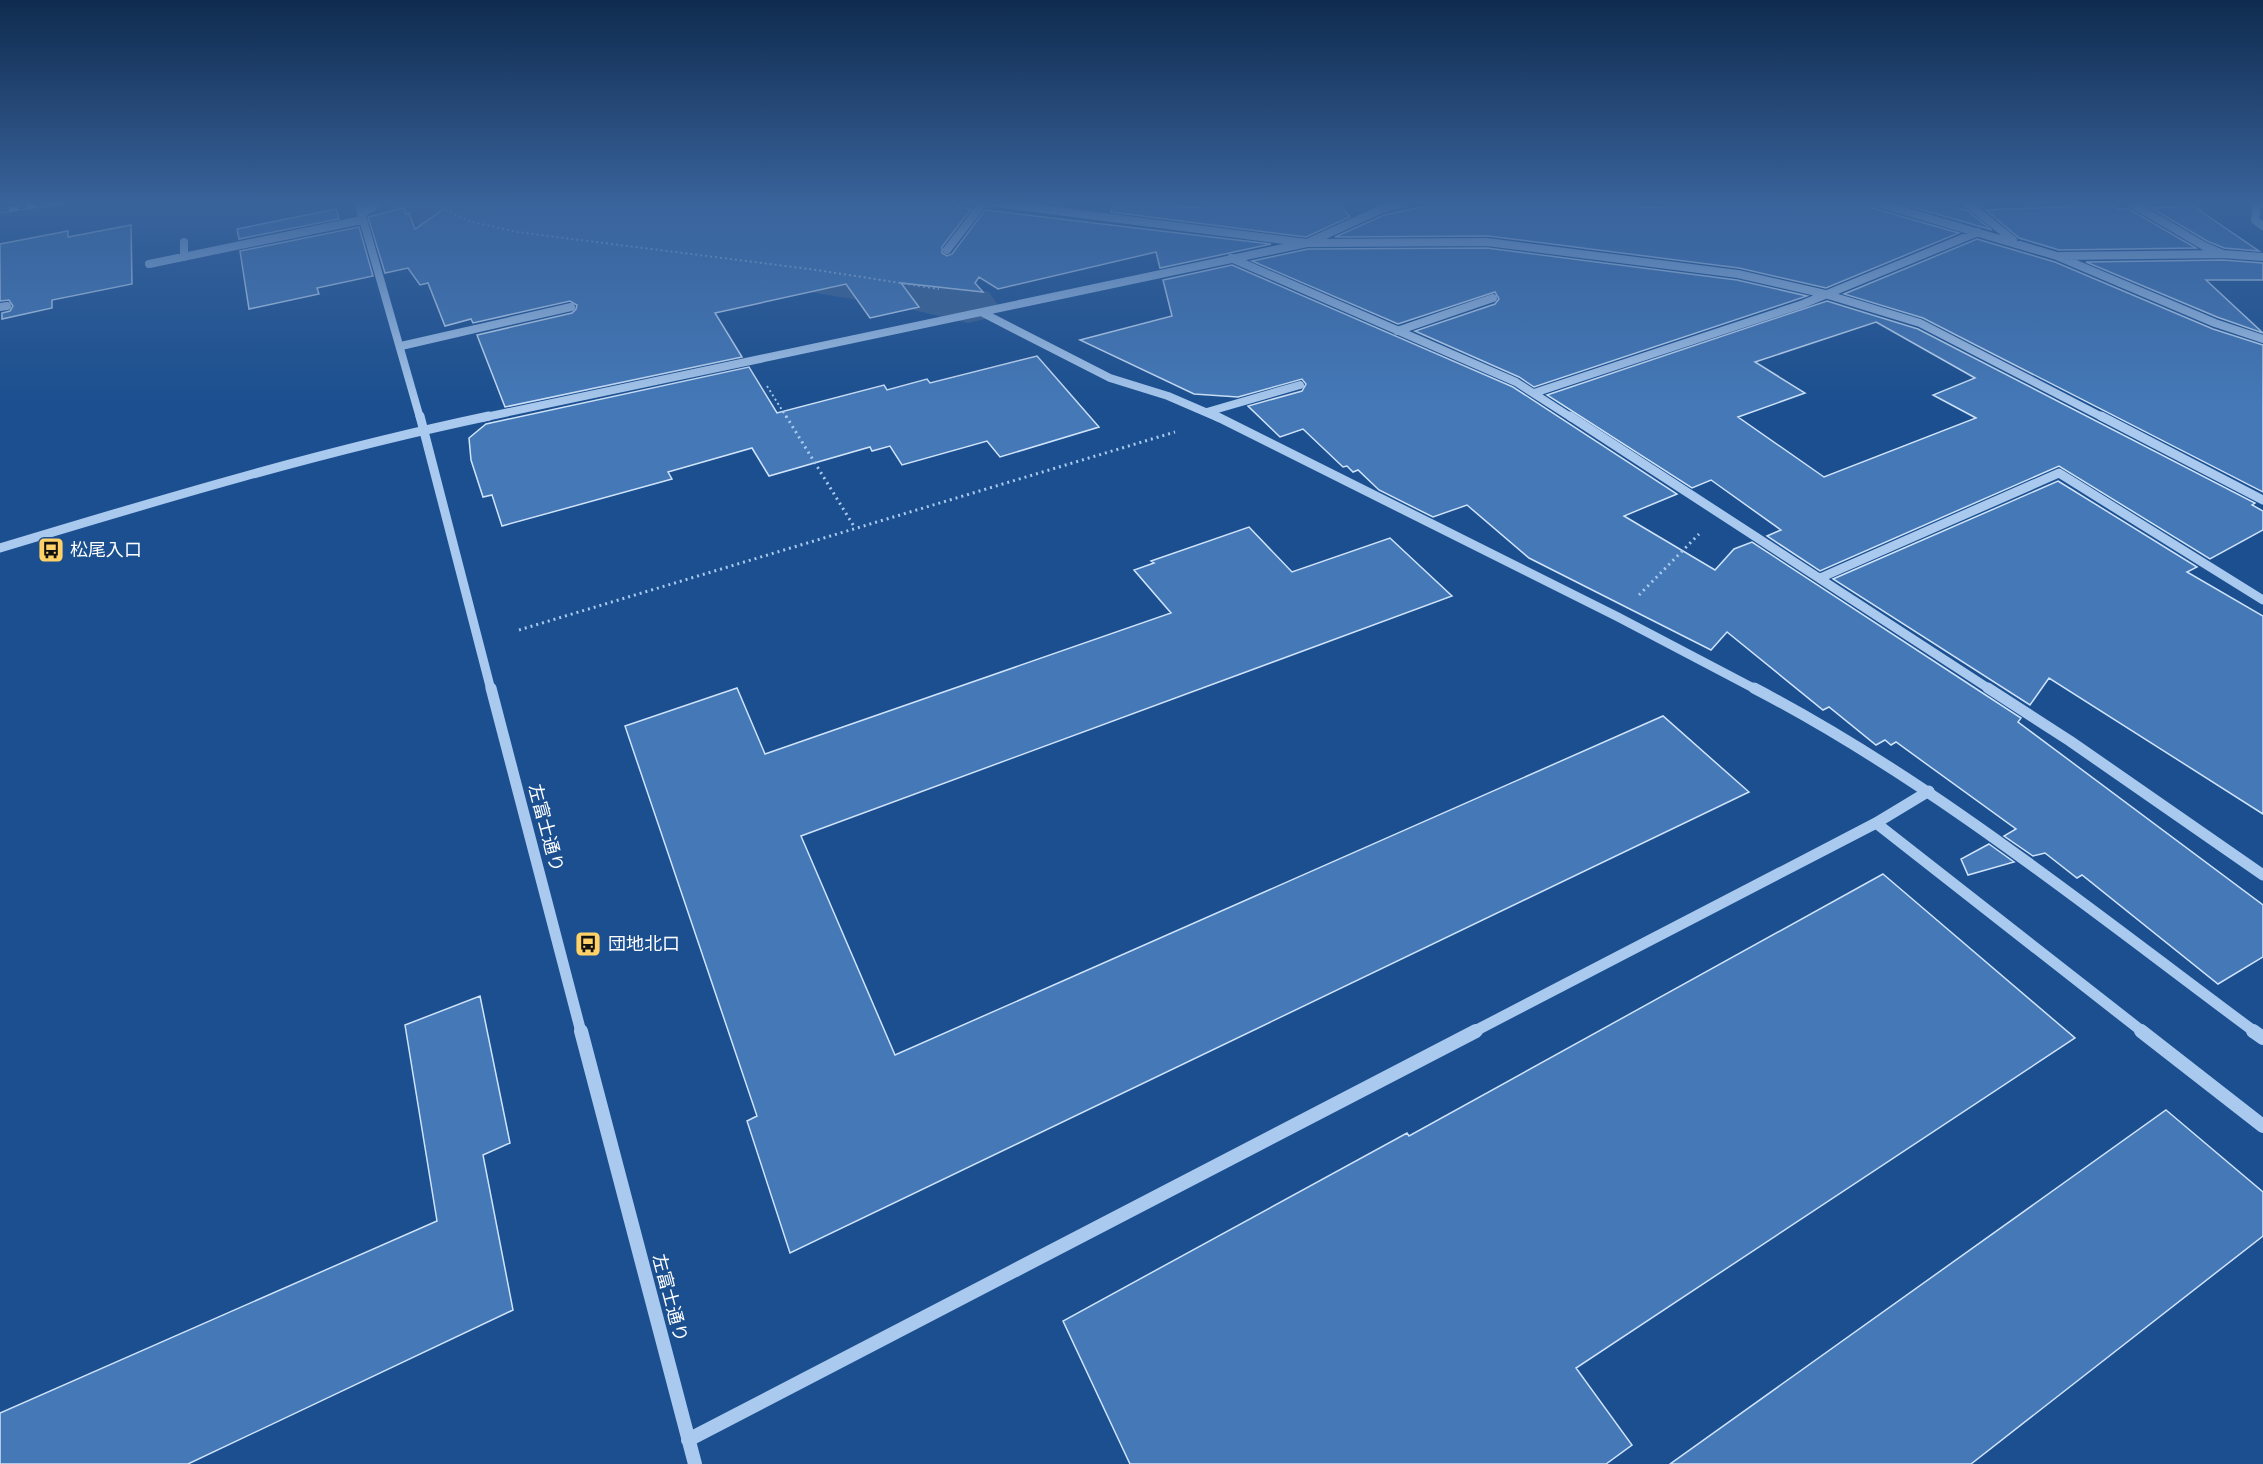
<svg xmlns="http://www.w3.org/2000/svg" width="2263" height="1464" viewBox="0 0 2263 1464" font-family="Helvetica,'Noto Sans JP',sans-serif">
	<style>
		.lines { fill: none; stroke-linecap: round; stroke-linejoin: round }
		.river { fill: #3c6290; fill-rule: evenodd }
		.building { fill: #4478b7; stroke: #cfe3fa; stroke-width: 1.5; fill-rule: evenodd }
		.path-far1 { stroke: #a9c9ee; stroke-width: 2; stroke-dasharray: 2 3; stroke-linecap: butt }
		.path { stroke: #a9c9ee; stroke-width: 3; stroke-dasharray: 2 4; stroke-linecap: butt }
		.minor-far3 { stroke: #a9c9ee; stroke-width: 8 }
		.minor-far2 { stroke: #a9c9ee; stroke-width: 9 }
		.minor-far1 { stroke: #a9c9ee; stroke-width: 11 }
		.minor { stroke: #a9c9ee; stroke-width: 14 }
		.rail-casing { stroke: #fff; stroke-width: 4.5 }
		.rail { stroke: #1b4f8f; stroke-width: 3; stroke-dasharray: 9; stroke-linecap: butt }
		.labels { text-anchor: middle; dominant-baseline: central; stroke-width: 4.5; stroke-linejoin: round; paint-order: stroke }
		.poi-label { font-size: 18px; fill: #fff; stroke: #1b4f8f; text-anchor: start }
		.street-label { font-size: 18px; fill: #fff; stroke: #1b4f8f }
	</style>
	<rect width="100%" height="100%" fill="#1b4f8f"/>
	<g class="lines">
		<path class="river" d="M385,202H453L493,216L570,230L578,242L570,254L550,259L513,253L459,241L409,222L392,213Z
			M787,256C855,264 922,275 989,292L998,305L989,318L968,323L901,307L767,285L758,273L767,261Z"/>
	</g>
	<path class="building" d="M454,202H716L757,207L761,202H962L958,207L971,209L942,247V253L947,256L952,254L985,210L1271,244L1160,268L1156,252L998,289L979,277L975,283L983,292L901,283L919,307L870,318L846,284L715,313L742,357L505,407L477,335L572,313L576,309L577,305L570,301L473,323L471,319L445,326L428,283L420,285L408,268L385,273L368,217L404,208L406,214L409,213L415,229Z
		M1204,202H1331L1342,207L1350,217L1306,237L1111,212L1113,204L1208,208Z
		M1537,202L1667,208L1663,202H1868L1872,208L1959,233L1826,288L1739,268L1488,236L1335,237L1384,215L1432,205Z
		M1895,202H1934L1946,207L1950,206L1968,211L1992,230Z
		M2111,205L2118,209H2129L2196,248L2059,250L2019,238L1986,210Z
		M2193,206L2259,251L2224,248L2207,241L2151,208Z
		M336,209L339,219L239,239L237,229Z
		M131,225L132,284L52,300V308L2,319V313L10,311L13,306L9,300L0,301V244L68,231V237Z
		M359,227L373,276L317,288L319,294L249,309L240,251Z
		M1977,239L2055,262L2213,329L2263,345V492L1923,318L1844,294Z
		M1487,248L1737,280L1807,296L1534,387L1519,377L1415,331L1495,304L1499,299L1495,292L1398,324L1252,261L1308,249Z
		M2223,260L2263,263V280H2206L2263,333L2217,317L2086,262Z
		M1232,265L1513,387L1677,494L1624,516L1715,570L1734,549L1752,542L1981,692L2021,718L2018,722L2263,905V957L2218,984L2082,875L2077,878L2045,853L2033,856L2004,836L2016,829L1896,742L1891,745L1885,740L1876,745L1829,707L1823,710L1727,632L1711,650L1529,558L1467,505L1433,517L1379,490L1358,470L1353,472L1347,466L1343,467L1303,429L1280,437L1248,406L1302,391L1306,384L1302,379L1238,397L1194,394L1080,340L1172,316L1163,280Z
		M1827,301L1918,329L2255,503L2252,505L2263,511V530L2210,559L2059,466L1820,571L1767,536L1781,530L1711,480L1692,488L1547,395ZM1876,322L1975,378L1933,395L1976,418L1824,477L1738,417L1805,393L1755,362Z
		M1037,356L1099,427L1000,457L987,441L902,465L890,446L872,451L870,447L769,476L752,448L668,472L672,479L502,526L492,495L483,497L471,460L469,438L486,424L749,367L777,413L884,385L887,390L927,379L930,383Z
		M2058,481L2197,567L2187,572L2263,616V814L2049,678L2030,705L1833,579Z
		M1249,527L1292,572L1390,538L1452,596L801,836L895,1055L1663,716L1749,792L790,1253L747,1121L757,1116L625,726L737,688L765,754L1171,613L1134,570L1154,563L1151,561Z
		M1989,844L2014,862L1968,875L1961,859Z
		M1883,874L2075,1038L1576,1368L1632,1445L1606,1464H1130L1063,1321L1407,1133L1409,1136Z
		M480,996L510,1143L483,1155L513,1310L188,1464H0V1413L437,1221L405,1025Z
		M2166,1110L2263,1192V1236L1971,1464H1670Z"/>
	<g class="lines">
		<path class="path-far1" d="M427,202L469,221L517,232L817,270L939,289
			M767,386L787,418"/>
		<path class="path" d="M786,416L855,528
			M1639,595L1699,534
			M519,630L1175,432"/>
		<path class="minor-far3" d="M358,202L420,418
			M987,202L1307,243L1487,242L1738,274L1825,294L1920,323L2104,418
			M1874,202L2057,256L2215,323L2263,339
			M1966,202L2013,240
			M2129,202L2204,246L2223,254L2263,257
			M2263,204H2257L2255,220L2263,226
			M361,214L374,207L375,202
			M184,242V257
			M947,250L984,202
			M2060,256L2223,254
			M1231,258L1516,382L1572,418
			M149,264L362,220
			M0,307L7,306
			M983,313L1110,378L1168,396L1219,418
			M1397,331L1493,298
			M401,346L571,307
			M1534,393L1803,304L1978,232
			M1207,412L1300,385
			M481,418L1307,243L1382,209L1407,202"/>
		<path class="minor-far2" d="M420,416L491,690
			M1216,416L1618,617L1757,690
			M1570,416L1991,690
			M2101,416L2263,500
			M0,548C162,499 323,451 489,416
			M1820,578L2059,473L2263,600"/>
		<path class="minor-far1" d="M491,688L581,1032
			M1754,688C1934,782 2093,912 2255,1032
			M1988,688L2070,741L2263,875
			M1876,823L2143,1032
			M1473,1032L1876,823L1929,791"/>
		<path class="minor" d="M581,1031L695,1464
			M2141,1031L2263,1126
			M2253,1031L2263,1038
			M688,1440L1476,1031"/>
		<defs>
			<path id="rail" d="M0,211L61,202"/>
		</defs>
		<use href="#rail" class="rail-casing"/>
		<use href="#rail" class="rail"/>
	</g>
	<linearGradient id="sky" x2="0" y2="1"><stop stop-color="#0f2b4f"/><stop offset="0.5" stop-color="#39639b"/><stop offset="1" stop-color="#39639b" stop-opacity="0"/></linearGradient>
	<rect width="2263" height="407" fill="url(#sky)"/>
	<defs>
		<symbol id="bus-square" viewBox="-11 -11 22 22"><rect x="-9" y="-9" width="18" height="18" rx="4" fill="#ffd166" stroke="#1b4f8f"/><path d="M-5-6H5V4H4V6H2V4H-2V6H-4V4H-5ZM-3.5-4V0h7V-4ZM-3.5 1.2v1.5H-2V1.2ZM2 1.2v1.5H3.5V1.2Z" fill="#111"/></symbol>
	</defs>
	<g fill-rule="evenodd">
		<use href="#bus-square" x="36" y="535" width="30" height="30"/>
		<use href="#bus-square" x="573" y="929" width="30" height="30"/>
	</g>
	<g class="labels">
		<g class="poi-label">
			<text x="70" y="550">松尾入口</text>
			<text x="608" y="944">団地北口</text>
		</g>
		<g class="street-label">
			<text transform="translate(546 828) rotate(75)">左富士通り</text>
			<text transform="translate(670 1298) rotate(75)">左富士通り</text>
		</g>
	</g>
</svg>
